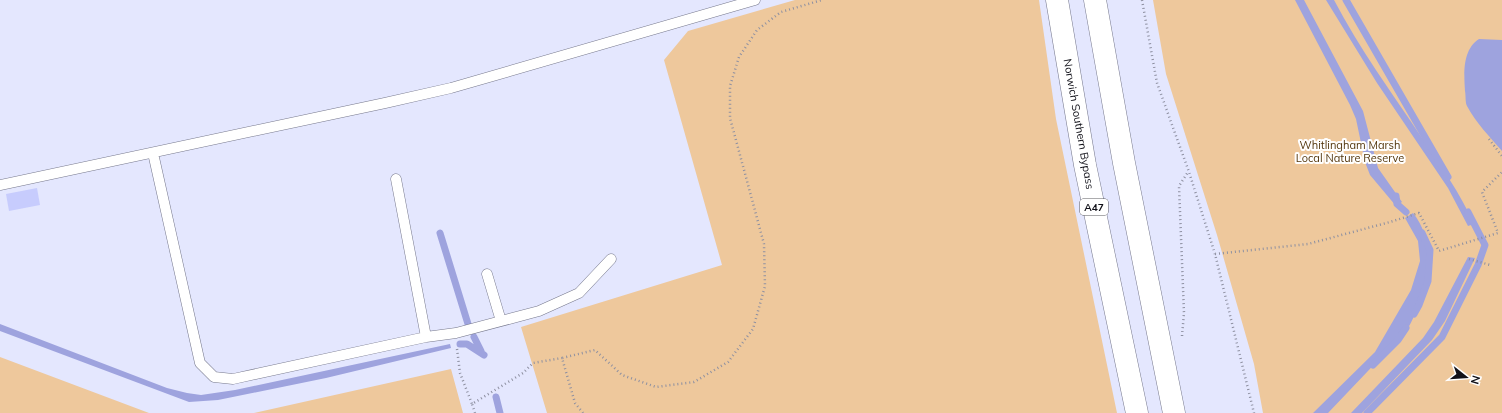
<svg xmlns="http://www.w3.org/2000/svg" width="1502" height="413" viewBox="0 0 1502 413" font-family="Mulish,sans-serif">
	<style>
		.green { fill: #eec89c }
		.water { fill: #9ea3de }
		.lines { fill: none; stroke-linecap: round; stroke-linejoin: round }
		.stream { stroke: #9ea3de; stroke-width: 7 }
		.building { fill: #c7ccfd }
		.service-casing { stroke: #76788c; stroke-width: 11 }
		.trunk-casing { stroke: #76788c; stroke-width: 23 }
		.path { stroke: #8e90a1; stroke-width: 2.5; stroke-dasharray: 1 3; stroke-linecap: butt }
		.service { stroke: #fff; stroke-width: 10 }
		.trunk { stroke: #fff; stroke-width: 22 }
		.labels { text-anchor: middle; dominant-baseline: central; stroke-width: 4; stroke-linejoin: round; paint-order: stroke }
		.shield { fill: #fff; stroke: #58585d; stroke-width: 1 }
		.shield-label { font-size: 10px; font-weight: bold; fill: #101018 }
		.street-label { font-size: 11px; fill: #101018; stroke: #fff }
		.park-label { font-size: 11px; fill: #53360c; stroke: #fff }
	</style>
	<rect width="100%" height="100%" fill="#e4e7fe"/>
	<path class="green" d="M795,0H1039L1056,119L1117,413H547L521,327L722,265L664,60L688,31Z
		M1153,0H1502V413H1263L1254,364L1217,235L1166,74Z
		M0,357L149,413H0Z
		M451,369L463,413H254Z"/>
	<path class="water" d="M1295,0H1304L1363,111L1378,168L1402,202L1396,206L1370,175L1365,162L1356,119L1350,105Z
		M1326,0H1334C1359,48 1392,93 1422,138C1441,166 1460,193 1474,224L1468,226L1448,188L1377,83Z
		M1479,39L1502,40V151C1490,137 1476,123 1467,106C1465,102 1466,96 1465,91C1464,74 1462,50 1479,39Z
		M1413,213C1440,246 1426,297 1407,330L1328,413H1313L1375,352L1411,290L1420,261L1418,241L1405,218Z
		M1468,257L1475,258L1445,321L1432,340L1362,413H1351L1423,338L1434,322Z
		M0,324L167,388L187,393L201,395L235,390L450,344L451,348L326,378L218,400L189,402L0,331Z"/>
	<g class="lines">
		<path class="stream" d="M1346,0L1448,177
			M1396,196L1397,204L1406,212
			M440,233L468,324
			M1414,314L1419,305L1428,281L1430,250L1422,233
			M474,337L481,351
			M460,344H467L484,355
			M1373,365L1398,340L1406,328
			M496,397L500,413
			M1367,413L1442,337L1478,265L1485,245L1468,212"/>
	</g>
	<path class="building" d="M37,188L40,205L9,211L6,194Z"/>
	<g class="lines">
		<defs>
			<path id="service" d="M153,153L200,363L214,377L233,379L426,337L456,333L539,311L579,293L611,259
				M396,179L426,337
				M0,185L385,103L451,88L755,0
				M487,274L501,321"/>
			<path id="trunk" d="M1057,0L1085,165L1137,413
				M1095,0L1124,163L1174,413"/>
		</defs>
		<use href="#service" class="service-casing"/>
		<use href="#trunk" class="trunk-casing"/>
		<path class="path" d="M1142,0L1157,83L1189,172L1215,254L1254,413
			M1489,139L1502,156
			M1215,254L1308,244L1390,222L1419,213L1439,251L1498,233L1482,192L1502,172
			M1469,259L1490,265
			M1182,336L1184,313L1179,186L1188,172
			M457,349L460,373L472,404
			M475,413L472,404L523,373L533,363L562,358
			M583,413L575,403L562,358L595,350L622,375L656,387L694,382L728,362L753,329L765,286L764,244L730,118V86L739,57L757,30L781,12L822,0"/>
		<use href="#service" class="service"/>
		<use href="#trunk" class="trunk"/>
	</g>
	<g class="labels">
		<rect class="shield" x="1080" y="199" width="28" height="16" rx="3"/>
		<g class="shield-label">
			<text x="1094" y="207">A47</text>
		</g>
		<g class="street-label">
			<text transform="translate(1079 124) rotate(80)">Norwich Southern Bypass</text>
		</g>
		<g class="park-label">
			<text x="1350" y="145">Whitlingham Marsh<tspan x="1350" dy="13">Local Nature Reserve</tspan></text>
		</g>
	</g>
	<g transform="translate(1466 377) rotate(107)" stroke="#ffffff" stroke-width="3" paint-order="stroke">
	<path d="M0-3L7 15L0 10L-7 15Z" fill="#101018"/>
	<text y="-6" font-size="11" font-weight="bold" text-anchor="middle" fill="#101018">N</text>
	</g>
</svg>
